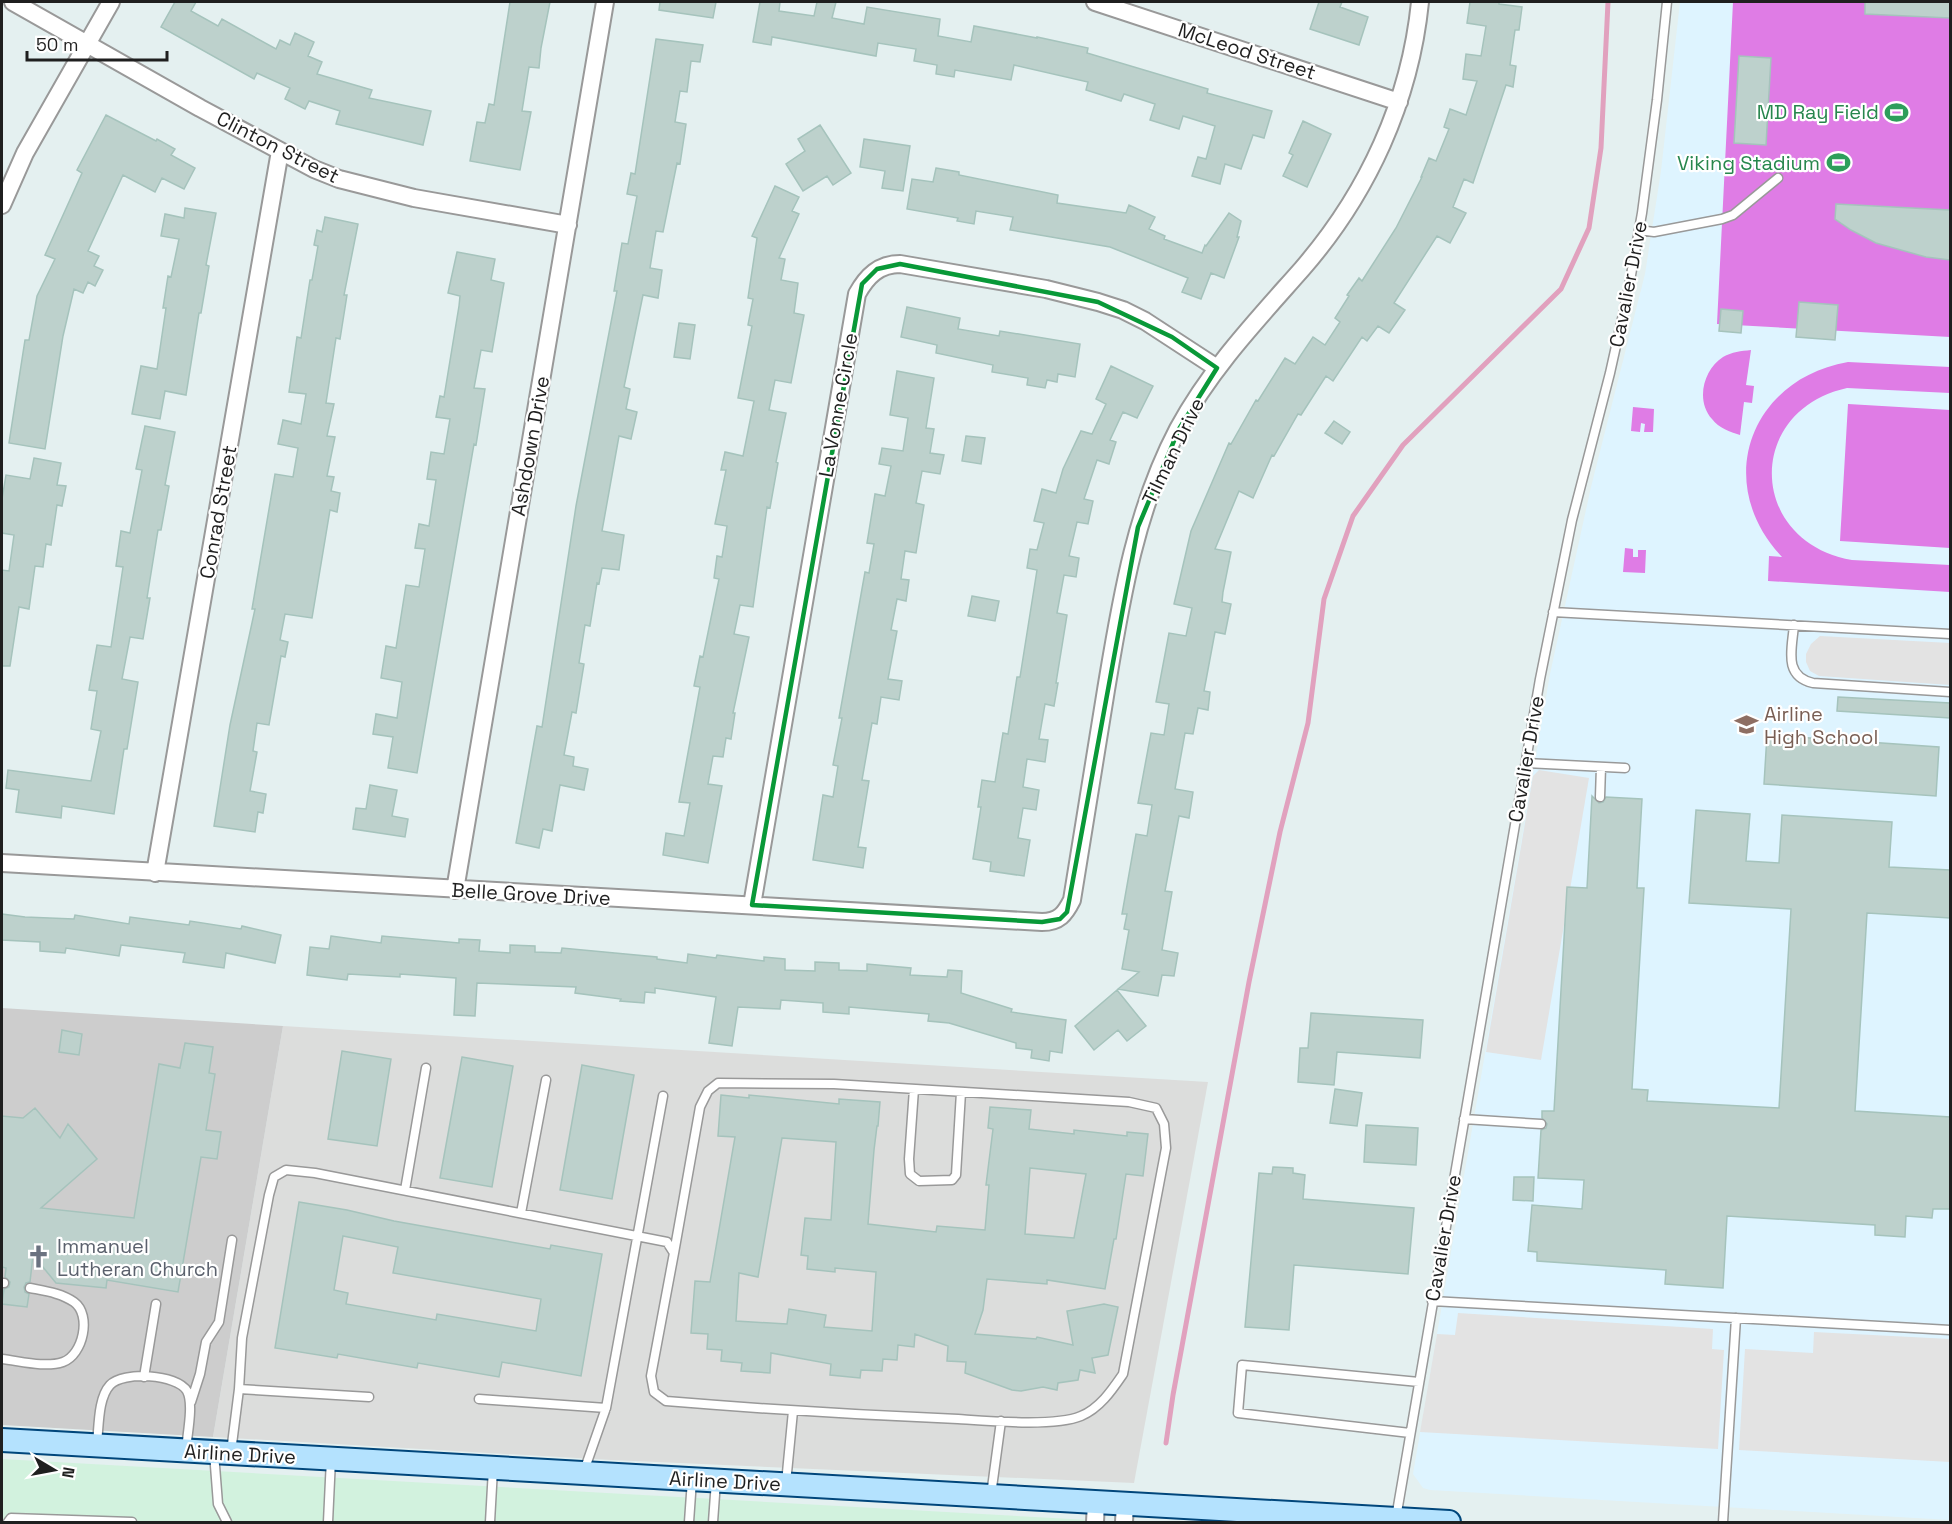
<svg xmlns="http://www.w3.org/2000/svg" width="1952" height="1524" viewBox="0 0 1952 1524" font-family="'Space Grotesk',sans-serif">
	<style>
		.residential { fill: #dcdddc }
		.commercial { fill: #d2f2de }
		.education { fill: #def4ff }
		.religious { fill: #cdcdcd }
		.pitch { fill: #df7ce5 }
		.parking { fill: #e3e3e3 }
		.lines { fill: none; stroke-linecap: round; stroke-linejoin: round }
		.stream { stroke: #e1a1be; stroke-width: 5 }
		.building { fill: #bdd1cc; stroke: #a5c3bc; stroke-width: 1.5; fill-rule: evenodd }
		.lane-casing { stroke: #999; stroke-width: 11 }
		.street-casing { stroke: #999; stroke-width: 20 }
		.secondary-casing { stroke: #00467b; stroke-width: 26 }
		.lane { stroke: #fff; stroke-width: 8 }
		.street { stroke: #fff; stroke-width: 16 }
		.secondary { stroke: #b4e2fe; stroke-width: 22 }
		.marked { fill: none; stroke: #099938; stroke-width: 4.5; stroke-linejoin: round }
		.labels { text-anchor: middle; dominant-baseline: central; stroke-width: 4.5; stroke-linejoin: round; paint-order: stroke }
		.street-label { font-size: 20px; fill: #1f1f1f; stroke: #fff }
		.leisure-label { font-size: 20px; fill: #27864d; stroke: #fff; text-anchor: end }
		.education-label { font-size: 20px; fill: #785e54; stroke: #fff; text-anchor: start }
		.worship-label { font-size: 20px; fill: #5b616d; stroke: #fff; text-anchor: start }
	</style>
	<rect width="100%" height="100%" fill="#e4f0f0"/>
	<path class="residential" d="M283,1026L1208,1082L1134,1483L611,1460L213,1437Z"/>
	<path class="commercial" d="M2,1459L1125,1522H2Z"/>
	<path class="education" d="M1680,2H1950V1520L1430,1490L1423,1488L1413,1474L1550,674L1591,487L1645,274L1661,171Z"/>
	<path class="religious" d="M2,1008L283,1026L213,1437L2,1425Z"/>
	<path class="pitch" d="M1733,2H1950V337L1717,324Z
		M1751,350L1746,385L1754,386L1752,403L1744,402L1740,435C1730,432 1719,428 1712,419C1695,400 1704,369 1723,357C1732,352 1741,351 1751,350Z
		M1848,362L1950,367V393L1847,388C1744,411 1748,542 1852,560L1950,565V592L1768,581L1769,556L1782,557C1712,483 1750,379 1848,362Z
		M1848,404L1950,410V548L1840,541Z
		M1633,407L1654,409L1653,432H1644L1645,424L1641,423L1640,432L1631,431Z
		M1625,548L1633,549V557H1638V550H1646L1645,573L1623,572Z"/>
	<path class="parking" d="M1820,636L1950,643V685L1819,676L1810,671L1806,662V654L1811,644Z
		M1539,770L1589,778L1541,1060L1486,1052L1533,776Z
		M1458,1313L1713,1329L1712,1349L1724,1350L1718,1449L1420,1432L1437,1334L1455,1335Z
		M1814,1332L1950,1339V1462L1739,1450L1745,1349L1813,1353Z"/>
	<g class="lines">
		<path class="stream" d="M1166,1443L1173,1395L1249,982L1280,832L1308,723L1324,599L1353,516L1403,445L1561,289L1589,228L1601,148L1608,2"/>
	</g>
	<path class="building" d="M175,2H196L191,11L218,26L222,19L276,49L280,40L290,45L295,33L314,42L308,56L322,62L317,74L372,90L369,98L431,111L423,145L336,124L340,111L309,101L305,109L285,99L290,88L257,73L254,79L161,27Z
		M510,2H550L541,48L539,68L529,67L522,111L531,112L520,170L470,161L477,122L485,123L489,104L494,105Z
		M660,2H716L713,18L659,10Z
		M760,2H780L779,11L814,16L817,2H836L832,18L864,24L867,7L940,19L938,36L971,42L974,26L1037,38V37L1088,48L1087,53L1208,89L1207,93L1272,111L1264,138L1253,135L1241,169L1225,164L1220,184L1192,176L1198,157L1206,159L1215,126L1183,116L1179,129L1150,120L1155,104L1124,94L1121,101L1086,90L1088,82L1014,65L1011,80L955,70L954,77L936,74L937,65L914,61L916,49L878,43L876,56L772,37L771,45L753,42Z
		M1319,2H1342L1340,7L1368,17L1359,45L1310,29Z
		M1470,2H1499V4L1522,7L1519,30H1515L1510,65L1516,66L1513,87L1506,85L1473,183L1464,179L1453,207L1466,213L1450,243L1437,236L1394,303L1405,310L1389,333L1378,326L1367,341L1362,337L1333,381L1326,376L1301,415L1298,414L1274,456L1272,455L1253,498L1239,491L1215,549L1231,552L1223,592L1222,602L1231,604L1225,634L1215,632L1204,691L1210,692L1208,710L1198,708L1193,734L1185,733L1175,789L1193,792L1189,818L1179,816L1165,891L1172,892L1162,950L1178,953L1174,976L1162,975L1158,996L1118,989L1139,972L1122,969L1129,930L1124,929L1127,914H1122L1136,834L1147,836L1152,805L1138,803L1151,733L1164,735L1169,704L1156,702L1169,633L1186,636L1192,608L1174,604L1191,531L1229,443L1231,444L1256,400L1258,401L1285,358L1295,364L1313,337L1325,345L1340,322L1335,318L1349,296L1347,295L1359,278L1362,281L1396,228L1422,177H1421L1429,158L1436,161L1449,129L1444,127L1450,109L1466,115L1477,81L1463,79L1466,54L1481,56L1486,26L1467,23Z
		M1865,2H1950V18L1865,14Z
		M656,39L703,45L700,62L691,61L687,92L680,91L675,122L686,124L680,164L677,163L663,232L656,231L650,268L662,270L658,298L643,295L624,387L630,389L626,409L637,412L631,439L619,436L602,531L624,535L619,570L602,568L599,584L597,583L590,626L585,625L579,663L584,664L576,713L572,712L564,755L574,757L573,766L588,769L584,790L560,785L552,831L543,829L539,848L516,843L537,726L542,727L576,506L617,291H614L622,243L628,244L637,196L627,194L631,173L635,174Z
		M1739,56L1771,58L1766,145L1734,143Z
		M106,115L156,141L157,139L175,149L171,155L195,168L184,189L162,178L155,192L123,175L88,251L99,256L94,266L103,270L95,286L88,282L83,293L74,289L63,336L45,449L9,443L25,340H29L37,296L55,259L45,255L82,173L77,170Z
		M1303,121L1331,134L1307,187L1283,176L1293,155L1289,153Z
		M820,125L851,173L833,185L827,176L803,191L786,164L805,151L798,139Z
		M864,139L910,146L903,191L882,188L885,171L860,167Z
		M936,168L959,172V175L1058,195L1057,203L1126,213L1129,205L1155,217L1149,229L1165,236L1164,239L1202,253L1205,245L1206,246L1229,213L1241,221L1237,237H1239L1224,278L1211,273L1201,299L1182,292L1188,278L1110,247L1010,230L1013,217L976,211L974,224L957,221L958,218L907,209L912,179L933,182Z
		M775,186L799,197L792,211L799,214L779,258L785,259L781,280L798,283L794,313L804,315L791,383L775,380L769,410L786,413L776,462L778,463L770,508L767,507L753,607L740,605L734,634L749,637L733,713H735L731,739L726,738L723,757L713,756L708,784L722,786L708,863L663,855L666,833L684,836L690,803L679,802L700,687L694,686L700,656L703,657L719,579L714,578L717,556L722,557L727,526L715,524L726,470H721L725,452L743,456L754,401L738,398L752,326L748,325L753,299L748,298L757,238L752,236Z
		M1836,204L1950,210V260L1926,257L1876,243L1851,230L1835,219Z
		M185,208L216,213L206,265L209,266L201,313H199L186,395L165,391L160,419L132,414L141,366L157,369L166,308H163L168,276L171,277L179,239L161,236L165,214L184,218Z
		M325,217L358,224L344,295H347L340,339L336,338L326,403L334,404L327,436L335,437L327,476L334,477L331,491L340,493L337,512L330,510L312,618L285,614L280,640L288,642L285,657L281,656L269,725L257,723L253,751L257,752L250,791L266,794L263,813L258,812L255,832L214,826L230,725L255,609H252L275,474L293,477L298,448L278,444L283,420L301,424L306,394L289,392L297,337L301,338L310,280H312L318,246L314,245L317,230L322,232Z
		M457,252L495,259L491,280L504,283L492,352L481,350L474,388L485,389L476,445L474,444L417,773L388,768L393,737L373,734L376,714L397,718L402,682L381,678L386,646L396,648L406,585L419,587L425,549L415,548L419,524L429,526L436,480L427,479L431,452L444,454L450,419L436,417L440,396L444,397L459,306L460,296L448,293Z
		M1799,302L1838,305L1835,340L1796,337Z
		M907,307L960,318L958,329L999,336L1000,331L1080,344L1075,377L1058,374L1057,382L1047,380L1045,388L1027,385L1028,378L992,372L993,365L936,353L937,345L901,337Z
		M1721,309L1743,311L1741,333L1719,331Z
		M679,323L695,325L690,359L674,357Z
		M1111,366L1153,386L1137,418L1123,412L1110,440L1116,442L1109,464L1097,460L1084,499L1093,501L1088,524L1077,522L1069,556L1079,558L1076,577L1064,575L1057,613L1067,615L1056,683H1058L1054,706L1045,704L1039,739L1048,740L1045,762L1027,759L1023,787L1039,790L1036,810L1023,808L1018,838L1030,840L1024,876L990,871L991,862L973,859L981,807H978L982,780L995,782L1003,733L1008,734L1017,677H1020L1037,570L1027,568L1030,549L1037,550L1044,523L1034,521L1042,489L1056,493L1063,469L1081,431L1092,434L1106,404L1096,399Z
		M897,371L934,378L926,428L934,429L930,453L944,455L940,474L922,471L916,503L924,505L916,553L905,551L901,579L909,580L906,601L897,599L891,630L897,631L888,679L902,681L899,700L881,697L877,724L872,723L862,780L869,781L858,847L866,848L863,868L813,860L823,795L833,797L838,766L833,765L842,718H839L865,572L869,573L874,544L867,543L875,494L885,496L891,466L879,464L882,448L903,451L908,418L890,415Z
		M1334,421L1350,432L1342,444L1325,433Z
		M145,426L175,432L165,485L169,486L161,530H158L147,598H150L143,639L130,637L122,679L138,682L127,749H124L114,814L62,806L61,818L16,812L19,790L6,788L8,770L91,781L101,731L91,729L97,691L89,690L97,645L111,647L123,567L116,566L121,531L130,533L142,470L136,469Z
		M966,436L985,438L981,464L962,461Z
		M34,458L61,463L57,485L66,486L62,506L57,505L51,545L46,544L43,567L35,566L29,609L19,607L10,666H2V570L9,571L14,535L2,533V499L6,475L30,479Z
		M972,596L999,601L995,621L968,616Z
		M1838,697L1950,703V718L1837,711Z
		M1767,735L1939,747L1936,796L1764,784Z
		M370,785L397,790L392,816L408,819L405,837L353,829L356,808L366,809Z
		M1592,796L1599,803L1603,802L1606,797L1642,799L1637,888H1644L1632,1089L1648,1090L1647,1101L1779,1108L1791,909L1689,903L1696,810L1750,814L1746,861L1779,863L1782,815L1892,822L1889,867L1950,870V918L1867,913L1855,1111L1950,1117V1209H1933L1932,1218L1906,1216L1905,1237L1875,1235V1225L1727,1216L1723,1288L1665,1284L1666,1270L1537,1261V1252L1528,1251L1532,1205L1582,1209L1584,1180L1538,1178L1541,1130L1546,1128L1547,1124L1542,1118V1111H1554L1567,887L1587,888Z
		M2,914L25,917L74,919L75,915L129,924L130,917L189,925L190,921L241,929L242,926L281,935L275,963L226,953L224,968L183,962L185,953L121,945L119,956L66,948L65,953L40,951V942L2,940Z
		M331,936L381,943L382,936L459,943V939L480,940L479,951L510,953V945L535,946V952L561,953L562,948L657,957V959L687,963L688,954L716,958L717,955L764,961V957L785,959V970L815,971V962L839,963V970L867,971V964L911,968L910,975L947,977L948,970L962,971L961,993L1012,1009L1011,1012L1066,1020L1062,1053L1050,1051L1049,1061L1031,1058L1032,1050L1016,1048V1043L949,1023L928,1021L929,1014L849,1007V1014L823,1012V1003L781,1000L780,1009L738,1007L732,1046L709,1043L716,997L655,988V993L645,992L644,1003L620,1001L621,999L575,993L576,987L477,983L475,1016L454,1015L456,978L400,974V977L348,974L347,980L307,975L310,947L329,949Z
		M1117,990L1146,1026L1127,1041L1118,1030L1094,1050L1075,1026Z
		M1311,1013L1423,1020L1420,1058L1337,1052L1334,1085L1298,1082L1300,1048H1308Z
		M62,1030L82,1034L79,1055L59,1052Z
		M185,1043L213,1047L209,1073L215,1074L206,1130L221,1132L217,1159L201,1157L178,1292L107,1280L106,1288L56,1283L33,1255L30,1282L26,1283L24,1287L25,1292L29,1294L27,1307L2,1304L4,1289L9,1287L10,1282L5,1277L6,1268L2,1267V1116L23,1118L35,1108L60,1138L68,1124L97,1159L41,1208L134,1218L159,1064L180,1068Z
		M342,1051L391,1059L377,1146L328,1139Z
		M462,1057L513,1066L492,1187L440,1178Z
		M582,1065L634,1075L612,1199L560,1190Z
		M1335,1089L1362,1093L1357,1126L1330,1123Z
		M721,1095L749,1098V1095L839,1104V1099L880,1102L878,1126H877L874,1150L868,1224L936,1232L937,1226L985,1230L989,1185H986L993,1129L988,1128L990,1107L1031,1110L1029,1129L1074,1134V1130L1127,1136V1132L1148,1134L1143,1176L1126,1174L1116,1239H1114L1105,1289L1047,1280V1284L987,1279L983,1310L975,1334L1036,1339L1037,1337L1073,1345L1067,1311L1104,1304L1118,1307L1108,1355L1092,1358L1095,1373L1080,1370L1078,1380L1058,1383L1057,1390L1043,1387L1021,1391L1012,1390L965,1373L966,1362L947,1361L948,1346L915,1334L914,1347L898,1345L897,1360L883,1359L882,1371L861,1370L860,1378L830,1375L831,1364L771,1353L770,1373L741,1371L742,1363L721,1361L722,1350L707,1349L708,1334L691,1333L695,1281L710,1282L735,1137L718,1136ZM782,1138L836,1142L831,1220L805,1218L801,1255L808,1256L807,1269L835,1272V1268L876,1272L872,1331L824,1327L826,1315L789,1309L787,1324L736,1321L739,1273L758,1277ZM1030,1168L1086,1174L1074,1238L1025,1234Z
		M1366,1125L1418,1128L1416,1165L1364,1162Z
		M1273,1167L1293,1168V1173L1305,1175L1303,1199L1414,1208L1408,1274L1294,1265L1289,1330L1245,1327L1259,1173L1272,1174Z
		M1514,1177H1534L1533,1201L1513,1200Z
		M299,1202L347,1210L394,1221L550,1249L551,1245L602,1254L581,1376L502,1362L499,1377L418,1363L417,1368L338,1354L337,1358L275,1348ZM343,1236L398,1247L393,1273L541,1299L536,1331L437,1314L436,1320L346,1304L348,1293L334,1290Z"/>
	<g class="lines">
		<defs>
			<path id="lane" d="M1639,230L1654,232L1722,219L1733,215L1778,178
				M1553,612L1950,634
				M1794,625C1792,649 1783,676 1813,683L1950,692
				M1526,763L1625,768
				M1600,797L1601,767
				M914,1089L909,1159L910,1174L919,1181L952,1180L956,1175L961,1092
				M1464,1119L1541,1124
				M405,1190L426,1068
				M521,1213L546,1080
				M2,1283H4
				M1432,1301L1950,1330
				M2,1359C20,1361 45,1368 63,1362C83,1355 92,1315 74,1302C61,1293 45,1291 30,1288
				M144,1377L156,1304
				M239,1389L369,1397
				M479,1399L606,1408
				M191,1402L200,1374L206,1342L219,1322L232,1240
				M1410,1433L1238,1413L1242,1365L1419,1382
				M97,1443C99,1426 98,1398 110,1385C123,1371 177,1374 187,1391C194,1404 187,1435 186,1450
				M231,1452L239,1389L242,1338L269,1195L274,1177L286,1170L315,1173L667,1242L674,1253L651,1376L654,1392L666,1401C763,1409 861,1415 958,1419C988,1421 1055,1427 1081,1416C1100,1408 1112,1390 1123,1374L1166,1148L1164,1124L1156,1108L1129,1102L834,1084L718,1083L708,1091L700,1107L674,1253
				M214,1453L218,1504L227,1522
				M584,1471L606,1408L663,1096
				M786,1483L793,1411
				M991,1495L1001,1421
				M1396,1518L1540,679L1572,520L1610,373L1628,292L1642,213L1657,100L1667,2
				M8,1522L11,1518L132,1522
				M328,1522L331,1459
				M490,1522L493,1469
				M689,1522L692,1480
				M713,1522L716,1481
				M1723,1522L1736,1318"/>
			<path id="street" d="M13,2L200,108L314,169L339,179L414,198L568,225
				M1095,2L1399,102
				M2,205L25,153L111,2
				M2,863L1042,922C1059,922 1065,914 1072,900C1084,830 1095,760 1106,690C1121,600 1135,511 1178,429C1211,368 1257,320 1302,269C1368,193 1410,101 1420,2
				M155,873L280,151
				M455,890L605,2
				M752,905L857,294C867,276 879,264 900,264L1046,289L1098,302L1123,310L1145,321L1217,368
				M1095,1522L1096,1503
				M1124,1522L1125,1504"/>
			<path id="secondary" d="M2,1440L1449,1522"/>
		</defs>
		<use href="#lane" class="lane-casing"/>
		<use href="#street" class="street-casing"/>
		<use href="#secondary" class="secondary-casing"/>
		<use href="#lane" class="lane"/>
		<use href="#street" class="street"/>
		<use href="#secondary" class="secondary"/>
	</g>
	<path class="marked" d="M900,264L1098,302L1172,337L1217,368L1179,429L1138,527L1067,912L1060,919L1042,922L752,905L862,284L877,269Z"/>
	<defs>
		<symbol id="stadium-bare" viewBox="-9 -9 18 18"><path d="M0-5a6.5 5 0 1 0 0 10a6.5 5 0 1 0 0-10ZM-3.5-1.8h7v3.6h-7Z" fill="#2e9e5b" stroke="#fff" stroke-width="2.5" paint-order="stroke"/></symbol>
		<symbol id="school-bare" viewBox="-9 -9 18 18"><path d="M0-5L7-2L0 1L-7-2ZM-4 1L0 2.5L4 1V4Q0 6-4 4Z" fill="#8d6e63" stroke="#fff" stroke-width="2.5" paint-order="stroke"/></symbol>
		<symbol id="church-bare" viewBox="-9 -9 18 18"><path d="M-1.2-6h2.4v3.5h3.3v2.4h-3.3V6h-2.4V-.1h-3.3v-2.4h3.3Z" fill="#6b7280" stroke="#fff" stroke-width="2.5" paint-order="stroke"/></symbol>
	</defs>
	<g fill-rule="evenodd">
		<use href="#stadium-bare" x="1880" y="96" width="33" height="33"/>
		<use href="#stadium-bare" x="1822" y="146" width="33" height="33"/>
		<use href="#school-bare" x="1730" y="708" width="33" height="33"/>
		<use href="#church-bare" x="22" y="1240" width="33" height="33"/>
	</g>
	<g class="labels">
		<g class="street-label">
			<text transform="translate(1247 51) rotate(18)">McLeod Street</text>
			<text transform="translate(278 147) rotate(27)">Clinton Street</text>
			<text transform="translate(1628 284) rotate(-79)">Cavalier Drive</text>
			<text transform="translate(838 405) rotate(-80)">La Vonne Circle</text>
			<text transform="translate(530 446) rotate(-80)">Ashdown Drive</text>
			<text transform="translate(1173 451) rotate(-64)">Tilman Drive</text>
			<text transform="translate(218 512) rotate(-80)">Conrad Street</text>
			<text transform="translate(1526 759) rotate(-80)">Cavalier Drive</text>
			<text transform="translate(531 894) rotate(3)">Belle Grove Drive</text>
			<text transform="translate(1443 1238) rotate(-80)">Cavalier Drive</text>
			<text transform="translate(240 1454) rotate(3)">Airline Drive</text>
			<text transform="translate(725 1481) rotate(3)">Airline Drive</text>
		</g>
		<g class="leisure-label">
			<text x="1879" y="112">MD Ray Field</text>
			<text x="1820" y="163">Viking Stadium</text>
		</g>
		<g class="education-label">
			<text x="1764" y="714">Airline<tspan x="1764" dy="23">High School</tspan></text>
		</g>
		<g class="worship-label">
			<text x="57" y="1246">Immanuel<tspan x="57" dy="23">Lutheran Church</tspan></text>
		</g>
	</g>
	<rect width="1952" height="1524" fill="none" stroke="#1f1f1f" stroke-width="6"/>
	<g transform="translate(54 1470) rotate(100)" stroke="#ffffff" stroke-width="4.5" paint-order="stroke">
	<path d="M0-4.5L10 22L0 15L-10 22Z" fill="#1f1f1f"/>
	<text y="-9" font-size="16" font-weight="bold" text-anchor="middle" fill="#1f1f1f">N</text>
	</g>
	<path d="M27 51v9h140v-9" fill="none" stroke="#1f1f1f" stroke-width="3"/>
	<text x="36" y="51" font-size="18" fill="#1f1f1f" stroke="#ffffff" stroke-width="4.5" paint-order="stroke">50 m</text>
</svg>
